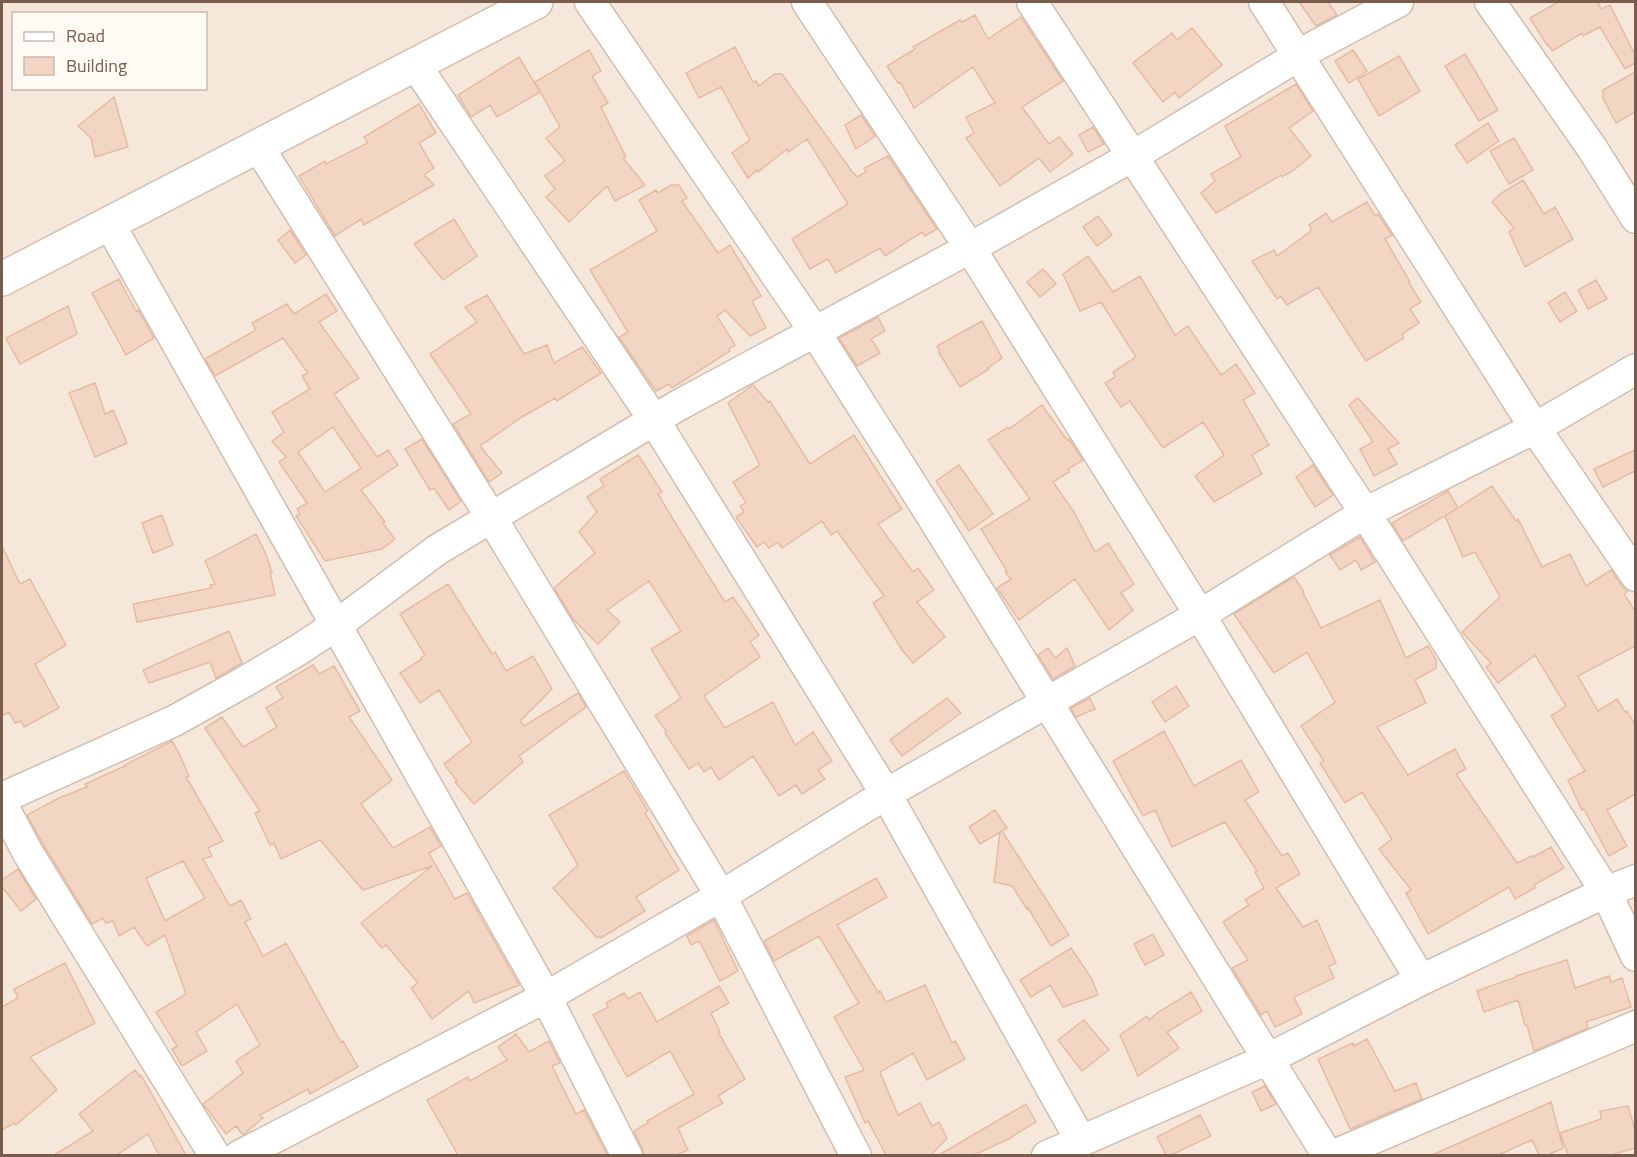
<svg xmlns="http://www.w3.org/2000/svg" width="1637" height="1157" viewBox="0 0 1637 1157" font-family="'Titillium Web',sans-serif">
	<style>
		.residential { fill: #f5e8da; fill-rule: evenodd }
		.building { fill: #f3d5c3; stroke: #e6bba3; stroke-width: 1.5; fill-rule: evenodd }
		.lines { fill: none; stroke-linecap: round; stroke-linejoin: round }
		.street-casing { stroke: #d1beb0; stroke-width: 33 }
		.secondary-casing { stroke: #d6c0b0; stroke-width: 36 }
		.street { stroke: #fff; stroke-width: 30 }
		.secondary { stroke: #fff; stroke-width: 33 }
	</style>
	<rect width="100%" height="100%" fill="#fdf6ec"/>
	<path class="residential" d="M2,2H1635V1155H2ZM14,14H206V88H14Z"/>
	<path class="building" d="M1299,2H1328L1337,15L1316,26Z
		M1558,2H1598L1601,9L1610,5L1635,55V63L1625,69L1600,27L1583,36L1582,33L1552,51L1548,44L1547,45L1530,18Z
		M975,15L988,39L1021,17L1063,81L1022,107L1049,144L1059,137L1073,154L1050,172L1039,158L1000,186L966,138L974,133L966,117L995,103L973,67L914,108L900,82L898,83L887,66L915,49L913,47L960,20L962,22Z
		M1192,28L1222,65L1179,98L1175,92L1163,102L1133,63L1172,33L1177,40Z
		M735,47L753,82L756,81L759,86L774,74H782L853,173H854L857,177L866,172L864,168L888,156L937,229L925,236L922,232L885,256L880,248L836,273L828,259L810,269L792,239L848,204L807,139L788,152L787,149L758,172L757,170L748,178L732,153L750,140L721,87L699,98L686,73Z
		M589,50L601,71L592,76L608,103L601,107L626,157L623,158L645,185L615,201L607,186L569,222L546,197L555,189L545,176L565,161L546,138L560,127L535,82Z
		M1353,50L1367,71L1349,83L1335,61Z
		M1465,54L1498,110L1479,121L1445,66Z
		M1399,56L1420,91L1379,116L1358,79Z
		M519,57L540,92L497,117L490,105L471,117L458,95Z
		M1635,72V112L1616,123L1603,98V90Z
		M1296,84L1313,111L1289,128L1311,156L1294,170L1282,177L1281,175L1216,213L1201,193L1215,181L1211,174L1241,157L1225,126Z
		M114,97L128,147L95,157L91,138L78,126Z
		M419,104L436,133L419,143L434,168L424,175L434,185L364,225L361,219L335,236L299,176L325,161L326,164L368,143L364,137Z
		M861,115L875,136L856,149L845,125Z
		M1488,123L1499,141L1467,163L1455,145Z
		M1093,127L1104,144L1088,152L1079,135Z
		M1514,138L1533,170L1509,184L1490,151Z
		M1523,180L1544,214L1555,207L1573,239L1525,267L1509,232L1514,228L1492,202L1500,194Z
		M671,185H679L687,198L682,201L718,253L730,245L761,296L752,301L766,328L750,336L725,310L717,316L735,345L729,349L730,351L672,388L669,384L656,391L619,337L628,332L590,270L657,231L639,200L656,190L658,193Z
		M1367,202L1375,216L1378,214L1392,235L1385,239L1410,282L1409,283L1421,302L1410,309L1419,323L1402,334L1404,338L1366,361L1318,287L1287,305L1281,296L1277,299L1252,261L1274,250L1277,256L1312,230L1309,225L1326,213L1332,222Z
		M1098,216L1112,235L1097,246L1083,227Z
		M454,219L477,256L443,280L414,244Z
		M290,230L306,255L295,263L278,240Z
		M1088,256L1113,292L1140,276L1175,335L1188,326L1221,375L1236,364L1255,393L1243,400L1269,445L1252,455L1262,474L1214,502L1195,476L1224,455L1203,422L1163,448L1130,401L1121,407L1105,383L1115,377L1113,372L1136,357L1101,302L1080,311L1063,274Z
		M1043,269L1056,284L1040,297L1027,282Z
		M119,279L136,311L138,310L154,338L126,355L92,293Z
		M1596,280L1607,299L1588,309L1578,290Z
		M1565,292L1577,311L1560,322L1548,303Z
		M326,294L337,311L319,322L359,378L334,394L377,457L388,450L398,465L361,490L385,522L383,523L395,539L382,549L325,561L296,516L300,514L297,509L307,503L279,462L286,457L272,441L284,432L272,412L310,389L302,376L308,373L283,338L215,376L205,359L256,330L252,323L287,304L294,314ZM333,427L361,468L325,492L298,452Z
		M487,295L524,354L547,345L554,363L582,347L601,373L557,401L555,398L522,417L480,446L502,473L489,482L453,424L471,414L430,354L477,322L465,307Z
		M68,306L77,334L20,364L6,338Z
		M878,317L885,331L871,339L880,353L857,366L839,338Z
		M982,321L1002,358L988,368L989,369L960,387L939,353H940L937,346Z
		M95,383L105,414L113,410L127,443L95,457L69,393Z
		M753,385L768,402L770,401L810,464L854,435L902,509L878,524L913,572L918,568L934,590L917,602L945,637L913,663L902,650L873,603L884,596L837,531L831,535L822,521L782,548L778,542L769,548L764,542L757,547L736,517L744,512L740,506L746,503L733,482L760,465L728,403Z
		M1358,398L1399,443L1388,449L1397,464L1374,476L1360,449L1373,442L1349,405Z
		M1042,405L1067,440L1069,439L1083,460L1068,469L1069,472L1053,482L1074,512L1095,552L1108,543L1134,584L1121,593L1133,610L1109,630L1075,579L1019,620L997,588L1011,579L1005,572L1007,571L981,529L1030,499L988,440L1008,427L1009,429Z
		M422,439L461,501L449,510L434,488L430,490L405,449Z
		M1635,450V471L1603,487L1594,469Z
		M638,455L662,492L658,494L679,529L725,602L733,597L759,635L750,642L760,657L704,696L725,728L773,702L795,745L813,732L832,761L818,770L825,779L802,794L796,785L779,796L753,756L719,780L711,767L704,772L698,763L689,769L665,733L666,731L655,716L681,698L651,649L681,631L649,581L607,610L620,622L598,644L573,619L554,588L595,553L579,532L597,512L587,497L604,486L600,479Z
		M959,465L993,514L969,531L936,481Z
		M1313,465L1333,495L1315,507L1296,477Z
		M1492,486L1516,521L1518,519L1542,567L1570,554L1586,586L1611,570L1622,586L1628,591L1624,594L1635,611V646L1578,676L1598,711L1617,699L1625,712L1627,711L1635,725V794L1607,810L1627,846L1609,856L1584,809L1582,810L1568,780L1585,771L1551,716L1566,706L1535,655L1498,683L1486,667L1491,663L1462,632L1500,597L1475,552L1463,557L1445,516Z
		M1448,491L1458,508L1403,541L1392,523Z
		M162,515L173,545L153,553L142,523Z
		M256,534L265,552L272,572H270L275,595L137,622L133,604L211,588L210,585L215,584L205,561Z
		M1360,537L1375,562L1361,570L1356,560L1340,570L1330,555Z
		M2,546L20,584L30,579L66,645L35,664L59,708L24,727L21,721L15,723L9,712L2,716Z
		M1294,577L1304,592L1303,593L1321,628L1380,600L1406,658L1428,646L1436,660V668L1415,680L1426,703L1377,727L1408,775L1455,749L1466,769L1456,774L1517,863L1532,856L1533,857L1551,847L1564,868L1534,885L1535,888L1515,899L1509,887L1428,934L1406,893L1411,890L1379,849L1392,839L1362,792L1345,803L1320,763L1324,761L1301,726L1335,702L1307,652L1274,673L1234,614Z
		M448,584L492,654L495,652L506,671L533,656L552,689L520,721L524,726L578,693L586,707L519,756L523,762L474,804L455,782L457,781L444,764L472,742L439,690L420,703L400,673L422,659L421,658L425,655L400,614Z
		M229,631L242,663L216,678L210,662L149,683L143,670Z
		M1048,648L1055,658L1067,648L1075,666L1053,679L1038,655Z
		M313,665L319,674L334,666L360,711L349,717L392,780L361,804L393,848L430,827L441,846L429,853L455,899L467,893L519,985L474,1003L469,991L432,1019L411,988L418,983L386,945L382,948L361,923L432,866L363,890L320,840L281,859L274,843L270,845L255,813L260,811L205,728L222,717L243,747L277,727L266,708L283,698L276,687Z
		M1176,686L1189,706L1165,722L1152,702Z
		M947,698L961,713L902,756L890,740Z
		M1090,698L1095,709L1076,717L1071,708Z
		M1164,731L1194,786L1241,760L1259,792L1245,800L1282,856L1288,853L1300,874L1276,888L1303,927L1317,920L1336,963L1329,966L1334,978L1294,997L1302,1014L1275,1027L1267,1011L1261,1015L1232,968L1248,960L1223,922L1249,905L1245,900L1264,888L1255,872L1257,871L1225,822L1172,847L1155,810L1143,816L1113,761Z
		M172,741L178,751L189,776L186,777L223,841L208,848L212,856L203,859L230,906L241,900L251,919L245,922L263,956L286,943L341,1042L343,1041L358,1067L310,1094L308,1089L260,1115L263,1118L243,1135L236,1126L226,1134L203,1104L243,1073L236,1061L260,1045L237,1004L196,1032L207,1051L182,1066L172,1049L177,1046L156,1012L186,994L165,935L147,946L134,927L119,936L113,921L106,923L103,918L92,924L43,844L27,815L59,798L87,787L85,784L125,766V765ZM183,861L205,898L165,921L146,878Z
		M624,771L648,811L645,813L679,870L636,897L645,911L601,938L600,936L597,938L553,888L578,865L549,815Z
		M995,810L1007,828L1002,831L1069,935L1051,946L1028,908L1027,909L1012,886L994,882L1000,832L980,844L969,827Z
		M18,869L36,899L21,911L2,887V880Z
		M876,878L887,897L837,925L878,992L880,991L886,1002L925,985L952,1043L955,1041L965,1059L927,1080L913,1053L880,1072L898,1115L920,1103L932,1126L939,1122L947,1138L931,1155H886L868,1121L865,1123L845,1077L864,1070L834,1017L859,1003L819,936L774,961L764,941Z
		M714,920L738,971L720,981L699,941L691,945L687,936Z
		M1153,934L1164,955L1145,965L1134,944Z
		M1071,948L1092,979L1098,995L1063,1007L1050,985L1031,997L1020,980Z
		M1567,960L1575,988L1609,976L1611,982L1622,978L1631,1007L1586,1022L1588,1028L1534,1051L1527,1025H1525L1518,1000L1484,1012L1477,991L1516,977V976Z
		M65,963L95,1023L30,1057L57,1090L16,1125L14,1123L2,1130V1007L18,998L14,989Z
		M719,986L729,1003L711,1013L720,1032H718L745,1079L718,1096L723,1103L678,1128L688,1150L676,1155H644L642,1148L634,1131L648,1123L647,1121L694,1094L670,1051L627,1077L593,1015L608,1007L606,1003L624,993L628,999L640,992L657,1022Z
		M1191,992L1202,1011L1167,1032L1179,1048L1138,1076L1120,1035L1147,1016L1149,1020L1157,1013Z
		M1084,1020L1109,1050L1082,1071L1058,1040Z
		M516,1034L529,1052L549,1041L560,1063L552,1066L576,1114L584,1110L607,1155H458L427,1100L468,1077L470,1081L507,1060L498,1047Z
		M1367,1039L1395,1091L1416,1083L1422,1099L1350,1129L1318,1059L1353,1043L1354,1046Z
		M135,1070L139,1076L141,1075L186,1155H159L148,1134L117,1155H54L93,1131L79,1114Z
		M1265,1086L1276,1104L1261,1111L1252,1092Z
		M1551,1102L1563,1148L1548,1155H1539L1532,1140L1498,1155H1432Z
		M1026,1104L1036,1122L1011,1137V1138L974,1155H939Z
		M1628,1106L1635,1130V1148L1611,1155H1568L1560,1133L1601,1119L1600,1111Z
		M1200,1115L1211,1136L1171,1155H1166L1157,1137Z"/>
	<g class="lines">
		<defs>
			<path id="street" d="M590,2L815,332L933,518L1328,1156
				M807,2L970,248L1200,615L1421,980
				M1032,2L1365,513L1606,892L1636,956
				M1264,2L1535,428L1636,576
				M1490,2L1592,148L1636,218
				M415,64L654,420L886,794L1081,1141
				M258,146L491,517L721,896L856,1156
				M109,223L546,997L627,1156
				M2,798L174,721L244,682L300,649L342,621L437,550L679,405L970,248L1133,156L1313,47L1398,2
				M2,804L28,853L215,1156
				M239,1156L546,997L721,896L886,794L1200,615L1365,513L1535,428L1636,369
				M1047,1156L1268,1059L1421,980L1606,892L1636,880
				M1332,1156L1636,1026"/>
			<path id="secondary" d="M2,279L536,2"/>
		</defs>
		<use href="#street" class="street-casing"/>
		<use href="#secondary" class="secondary-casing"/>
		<use href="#street" class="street"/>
		<use href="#secondary" class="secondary"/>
	</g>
	<rect width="1637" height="1157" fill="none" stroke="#7a5c4d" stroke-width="6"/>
	<rect x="12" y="12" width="195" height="78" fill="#fffaf3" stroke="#cabbb1" stroke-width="1.5"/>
	<rect x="24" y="32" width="30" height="9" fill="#ffffff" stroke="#cabbb1" stroke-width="1.5"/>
	<text x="66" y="42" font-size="18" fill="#7a5c4d">Road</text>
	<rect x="24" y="57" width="30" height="18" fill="#f3d5c3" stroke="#cabbb1" stroke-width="1.5"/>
	<text x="66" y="72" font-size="18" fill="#7a5c4d">Building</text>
</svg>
